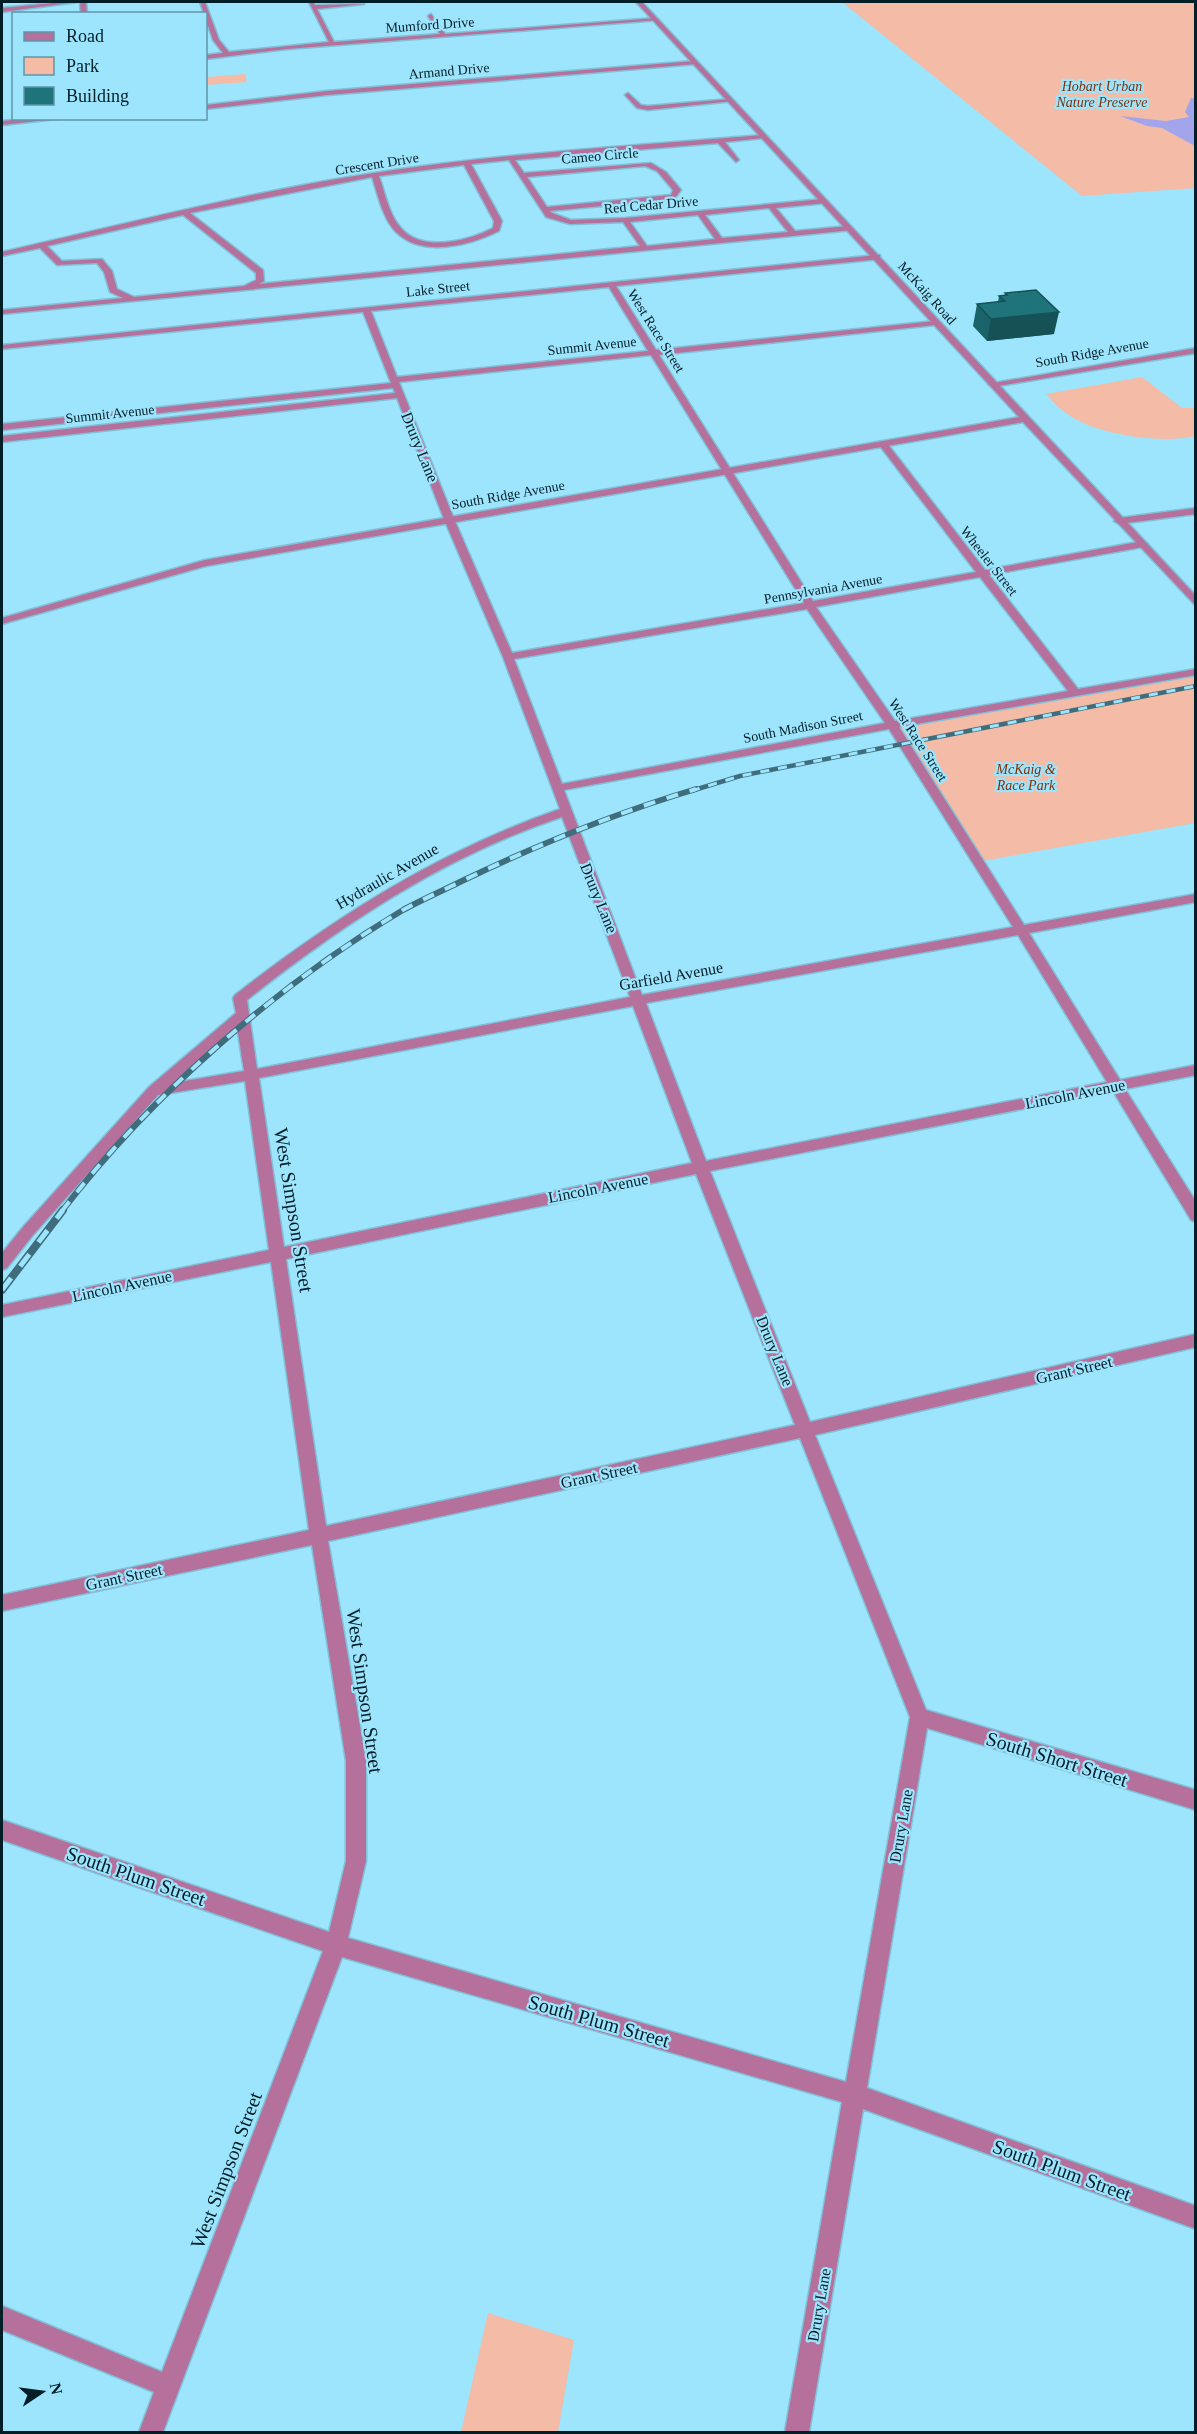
<svg xmlns="http://www.w3.org/2000/svg" width="1197" height="2434" viewBox="0 0 1197 2434" font-family="'Times New Roman',serif">
	<style>
		.green { fill: #f4bba6 }
		.water { fill: #a2a5ec }
		.lines { fill: none; stroke-linecap: round; stroke-linejoin: round }
		.minor-casing { stroke: #81c1d7; stroke-width: 3 }
		.tertiary-casing { stroke: #81c1d7; stroke-width: 3 }
		.minor { fill: #b5709c; fill-rule: evenodd }
		.tertiary { fill: #b5709c; fill-rule: evenodd }
		.rail-far2-casing { stroke: #3f6d7c; stroke-width: 4.5 }
		.rail-far1-casing { stroke: #3f6d7c; stroke-width: 6 }
		.rail-casing { stroke: #3f6d7c; stroke-width: 8 }
		.rail-far2 { stroke: #9de4fd; stroke-width: 3; stroke-dasharray: 9; stroke-linecap: butt }
		.rail-far1 { stroke: #9de4fd; stroke-width: 4; stroke-dasharray: 12; stroke-linecap: butt }
		.rail { stroke: #9de4fd; stroke-width: 5; stroke-dasharray: 15; stroke-linecap: butt }
		.wall { fill: #1a6469 }
		.shaded-wall { fill: #155155 }
		.building { fill: #1e747a; stroke: #155155; stroke-width: 1.5 }
		.labels { text-anchor: middle; dominant-baseline: central; stroke-width: 4.5; stroke-linejoin: round; paint-order: stroke }
		.far-street-label { font-size: 14px; fill: #021f28; stroke: #9de4fd }
		.far-park-label { font-size: 14px; font-style: italic; fill: #81310b; stroke: #9de4fd }
		.street-label { font-size: 16px; fill: #021f28; stroke: #9de4fd }
		.near-street-label { font-size: 20px; fill: #021f28; stroke: #9de4fd }
	</style>
	<rect width="100%" height="100%" fill="#9de4fd"/>
	<path class="green" d="M842,2H1195V188L1082,196Z
		M245,74L247,82L206,85V77Z
		M1142,377L1182,408H1195V436C1162,444 1094,435 1066,413C1058,408 1052,400 1046,394Z
		M1195,671V823L977,862L892,725Z
		M488,2313L574,2340L558,2432H461Z"/>
	<path class="water" d="M1191,98H1195V146L1162,128L1147,126L1120,116L1166,121L1189,117L1185,112Z"/>
	<g class="lines">
		<defs>
			<path id="minor" d="M63,2H77L2,12V8Z
				M80,2H86L87,14H81Z
				M200,2H205L219,40L229,52L329,42L309,2H313L315,5L364,4L317,9L334,42L440,34L428,16L431,14L445,34L656,18L659,20L287,49L206,59V55L223,53L213,40Z
				M694,61L696,64L327,95L206,109V105L327,91Z
				M628,93L641,105L648,106L730,99L733,101L648,110L637,108L625,95Z
				M32,118H65L2,125V121Z
				M762,135L764,138L725,142L739,160L736,162L718,143L515,160L524,173L651,163L666,172L681,190L674,199L550,211L552,213L571,220L625,218L823,199L826,203L776,208L795,231L849,226L852,230L2,314V310L123,298L110,292L104,272L97,263L57,265L40,248L2,256V252C126,224 249,192 374,173C503,153 633,146 762,135ZM509,160L546,217L570,224L623,222L640,246L259,284L264,281L263,270L190,213L372,177C378,195 383,220 397,233C423,258 471,245 499,231L502,221L471,164ZM464,165L494,221L493,228C468,241 422,253 401,228C389,215 385,193 379,176ZM645,166L657,171L673,190L671,195L547,207L527,177ZM769,208L788,232L722,238L705,215ZM183,215L256,273V280L244,286L134,297L117,289L112,271L102,259L62,261L47,246ZM698,215L715,239L647,246L630,222Z
				M877,255H880V259L616,286L656,350L935,321L939,323L935,325L659,355L813,601L976,572L880,446V442H886L985,570L1143,541L1148,544L1143,547L989,575L1078,689L1196,669V675L899,727L1024,925L1196,894V902L1029,933L1120,1080L1196,1065V1075L1125,1089L1196,1202V1222L1191,1220L1113,1091L710,1171L810,1422L1196,1334V1347L815,1435L926,1710L1196,1790V1810L927,1728L867,2088L1196,2206V2229L863,2109L809,2432H785L842,2102L342,1957L163,2432H139L154,2392L2,2330V2306L162,2372L323,1951L2,1840V1820L329,1932L346,1861V1761L312,1545L2,1611V1595L309,1530L271,1262L2,1317V1305L269,1250L245,1081L158,1095L33,1235L7,1268L2,1270V1253L23,1227L149,1087L236,1013L233,998L235,995C335,917 439,851 560,809L503,657L444,519L397,398L2,442V436L395,393L393,388L2,430V424L391,383L363,312L2,349V345ZM609,287L648,351L397,377L371,311ZM651,355L804,603L512,653L454,519L399,382ZM980,577L1068,691L895,721L816,607ZM807,609L885,723L562,784L514,659ZM889,729L1013,927L642,995L564,790ZM562,817L630,997L257,1069L247,1000C343,924 445,856 562,817ZM1018,935L1107,1082L706,1161L646,1003ZM633,1006L692,1163L284,1247L259,1078ZM237,1026L244,1071L173,1083ZM696,1174L795,1425L326,1526L286,1259ZM800,1438L910,1717L846,2082L348,1938L366,1861V1761L328,1541Z
				M1196,348V353L992,387L988,384Z
				M1196,508V514L1119,524L1114,521L1119,518Z"/>
			<path id="tertiary" d="M636,2H642L1196,596V606L1023,422L206,566L2,624V618L205,560L1019,417Z"/>
		</defs>
		<use href="#minor" class="minor-casing"/>
		<use href="#tertiary" class="tertiary-casing"/>
		<use href="#minor" class="minor"/>
		<use href="#tertiary" class="tertiary"/>
		<defs>
			<path id="rail-far2" d="M691,791L740,776L1196,686"/>
			<path id="rail-far1" d="M62,1211C151,1095 277,985 403,910C423,899 444,890 464,880C539,844 616,813 696,789"/>
			<path id="rail" d="M2,1290L63,1210"/>
		</defs>
		<use href="#rail-far2" class="rail-far2-casing"/>
		<use href="#rail-far1" class="rail-far1-casing"/>
		<use href="#rail" class="rail-casing"/>
		<use href="#rail-far2" class="rail-far2"/>
		<use href="#rail-far1" class="rail-far1"/>
		<use href="#rail" class="rail"/>
	</g>
	<path class="wall" d="M1005,293L1054,334L987,341L973,326L977,304L998,302L999,296L1005,295Z"/>
	<path class="shaded-wall" d="M1059,312L1054,334L987,341L991,319Z"/>
	<path class="building" d="M1036,290L1059,312L991,319L977,304L1005,301L999,296L1007,295L1005,293Z"/>
	<g class="labels">
		<g class="far-street-label">
			<text transform="translate(430 25) rotate(-4)">Mumford Drive</text>
			<text transform="translate(449 71) rotate(-5)">Armand Drive</text>
			<text transform="translate(600 156) rotate(-5)">Cameo Circle</text>
			<text transform="translate(377 164) rotate(-9)">Crescent Drive</text>
			<text transform="translate(651 205) rotate(-5)">Red Cedar Drive</text>
			<text transform="translate(438 289) rotate(-6)">Lake Street</text>
			<text transform="translate(927 293) rotate(48)">McKaig Road</text>
			<text transform="translate(656 331) rotate(58)">West Race Street</text>
			<text transform="translate(592 346) rotate(-6)">Summit Avenue</text>
			<text transform="translate(1092 353) rotate(-10)">South Ridge Avenue</text>
			<text transform="translate(110 414) rotate(-6)">Summit Avenue</text>
			<text transform="translate(508 495) rotate(-10)">South Ridge Avenue</text>
			<text transform="translate(989 561) rotate(52)">Wheeler Street</text>
			<text transform="translate(823 589) rotate(-10)">Pennsylvania Avenue</text>
			<text transform="translate(803 727) rotate(-11)">South Madison Street</text>
			<text transform="translate(918 740) rotate(57)">West Race Street</text>
		</g>
		<g class="far-park-label">
			<text x="1102" y="86">Hobart Urban<tspan x="1102" dy="16">Nature Preserve</tspan></text>
			<text x="1026" y="769">McKaig &amp;<tspan x="1026" dy="16">Race Park</tspan></text>
		</g>
		<g class="street-label">
			<text transform="translate(420 447) rotate(68)">Drury Lane</text>
			<text transform="translate(387 876) rotate(-30)">Hydraulic Avenue</text>
			<text transform="translate(599 898) rotate(68)">Drury Lane</text>
			<text transform="translate(671 976) rotate(-10)">Garfield Avenue</text>
			<text transform="translate(1075 1094) rotate(-11)">Lincoln Avenue</text>
			<text transform="translate(598 1188) rotate(-11)">Lincoln Avenue</text>
			<text transform="translate(122 1286) rotate(-12)">Lincoln Avenue</text>
			<text transform="translate(775 1351) rotate(68)">Drury Lane</text>
			<text transform="translate(1074 1370) rotate(-13)">Grant Street</text>
			<text transform="translate(599 1475) rotate(-12)">Grant Street</text>
			<text transform="translate(124 1577) rotate(-12)">Grant Street</text>
			<text transform="translate(901 1826) rotate(-80)">Drury Lane</text>
			<text transform="translate(819 2305) rotate(-80)">Drury Lane</text>
		</g>
		<g class="near-street-label">
			<text transform="translate(294 1210) rotate(81)">West Simpson Street</text>
			<text transform="translate(365 1691) rotate(82)">West Simpson Street</text>
			<text transform="translate(1057 1759) rotate(17)">South Short Street</text>
			<text transform="translate(136 1876) rotate(19)">South Plum Street</text>
			<text transform="translate(599 2021) rotate(16)">South Plum Street</text>
			<text transform="translate(226 2170) rotate(-69)">West Simpson Street</text>
			<text transform="translate(1062 2170) rotate(20)">South Plum Street</text>
		</g>
	</g>
	<rect width="1197" height="2434" fill="none" stroke="#021f28" stroke-width="6"/>
	<rect x="12" y="12" width="195" height="108" fill="#9de4fd" stroke="#5f95a8" stroke-width="1.5"/>
	<rect x="24" y="32" width="30" height="9" fill="#b5709c" stroke="#5f95a8" stroke-width="1.5"/>
	<text x="66" y="42" font-size="18" fill="#021f28">Road</text>
	<rect x="24" y="57" width="30" height="18" fill="#f4bba6" stroke="#5f95a8" stroke-width="1.5"/>
	<text x="66" y="72" font-size="18" fill="#021f28">Park</text>
	<rect x="24" y="87" width="30" height="18" fill="#1e747a" stroke="#5f95a8" stroke-width="1.5"/>
	<text x="66" y="102" font-size="18" fill="#021f28">Building</text>
	<g transform="translate(42 2392) rotate(77)" stroke="#9de4fd" stroke-width="4.5" paint-order="stroke">
	<path d="M0-4.5L10 22L0 15L-10 22Z" fill="#021f28"/>
	<text y="-9" font-size="16" font-weight="bold" text-anchor="middle" fill="#021f28">N</text>
	</g>
</svg>
